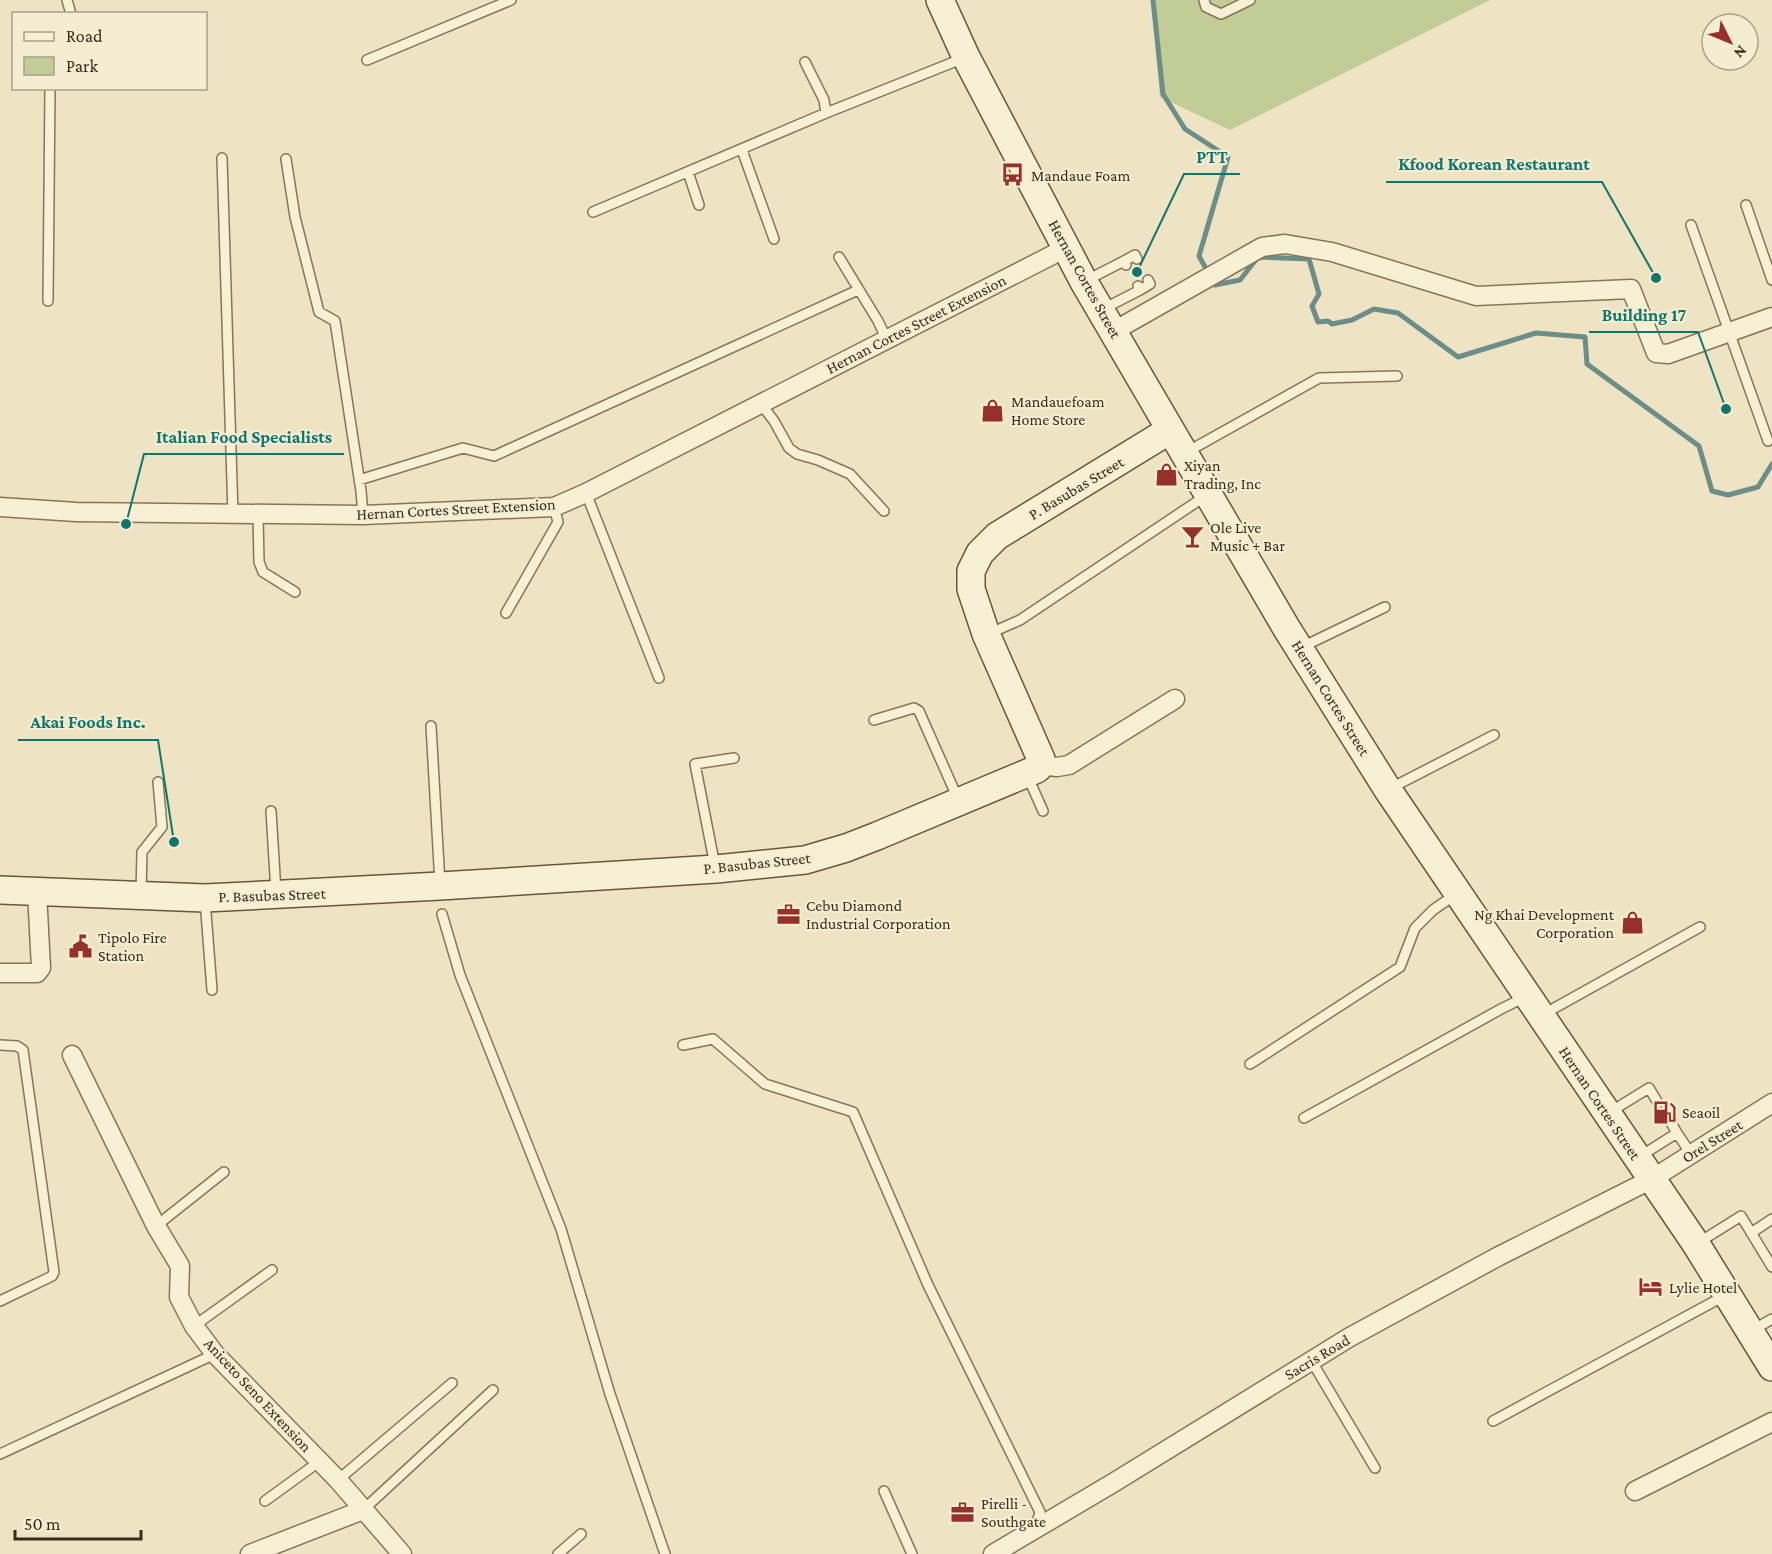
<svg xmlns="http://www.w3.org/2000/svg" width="1772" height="1554" viewBox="0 0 1772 1554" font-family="'Crimson Pro',serif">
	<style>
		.green { fill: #c2cc96 }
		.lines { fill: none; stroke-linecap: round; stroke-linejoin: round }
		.stream { stroke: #6c8e88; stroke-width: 5 }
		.lane-casing { stroke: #877559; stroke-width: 12 }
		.street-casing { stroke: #877559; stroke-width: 21 }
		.secondary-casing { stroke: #69563d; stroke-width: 30 }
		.lane { stroke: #f8f0d5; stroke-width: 9 }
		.street { stroke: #f8f0d5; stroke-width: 18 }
		.secondary { stroke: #f8f0d5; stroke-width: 27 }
		.labels { text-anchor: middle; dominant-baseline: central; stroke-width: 4.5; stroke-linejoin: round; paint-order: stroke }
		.poi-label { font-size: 16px; fill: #372c1e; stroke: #f5edd2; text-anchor: start }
		.street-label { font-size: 16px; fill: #372c1e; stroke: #f5edd2 }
		.leader { fill: none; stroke: #0f766e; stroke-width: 2 }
		.callout-dot { fill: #0f766e; stroke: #f5edd2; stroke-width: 2 }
		.callout-label { font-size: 18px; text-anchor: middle; font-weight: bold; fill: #0f766e; stroke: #f5edd2; stroke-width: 4.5; stroke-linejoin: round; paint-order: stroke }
	</style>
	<rect width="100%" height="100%" fill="#eee3c2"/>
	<path class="green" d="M1151,0H1490L1230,130L1160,97Z"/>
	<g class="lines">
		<path class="stream" d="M1153,0L1163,94L1185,129L1228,157L1199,256L1215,285L1240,280L1258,257L1309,259L1319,294L1312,306L1318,322L1328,321L1332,324L1352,320L1374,309L1398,313L1458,357L1536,333L1585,337L1587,364L1699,446L1712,491L1728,495L1758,487L1772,464"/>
		<defs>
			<path id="lane" d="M67,0L71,14
				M1204,0L1206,7L1221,14L1250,0
				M367,60L511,0
				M805,62L824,100L826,113
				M742,150L774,239
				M222,158L233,515
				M286,159L295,217L319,312L335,321L361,491L363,515
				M688,172L699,205
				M1746,205L1772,280
				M593,212L826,113L964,58
				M1691,225L1768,441
				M839,257L878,321L887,340
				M1124,261L1135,255L1137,259
				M1085,281L1124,261L1126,265
				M1140,290L1150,284L1148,280
				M48,301L50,88
				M1103,309L1140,290L1138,286
				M761,404L774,421L789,448L797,454L818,460L850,474L884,511
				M1185,453L1319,378L1397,376
				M359,480L463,448L494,456L858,290
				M586,493L659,678
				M258,515L259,562L263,572L295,592
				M506,613L558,522L554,507
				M988,634L1020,620L1207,495
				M1302,647L1385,607
				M874,720L914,708L919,711L958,799
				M431,726L440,884
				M1027,775L1043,811
				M1389,789L1494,735
				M271,811L276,892
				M715,866L695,764L734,758
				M141,893L142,852L162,827L158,782
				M205,900L212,990
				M442,914L460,975L561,1229L610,1394L665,1554
				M1542,1015L1700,927
				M0,1045L17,1046L23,1050L54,1272L52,1276L48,1278L0,1301
				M683,1045L713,1039L765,1084L853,1112L928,1285L1040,1512L1036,1526
				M1250,1064L1400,967L1415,928L1433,910L1456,894
				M1610,1112L1649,1088L1658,1103
				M1304,1118L1501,1009L1525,997
				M1677,1133L1691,1154
				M1639,1157L1677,1133L1670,1121
				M156,1226L224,1172
				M1751,1233L1772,1219
				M1698,1243L1741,1216L1772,1267
				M194,1326L272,1270
				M1753,1330L1772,1319
				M1311,1360L1375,1468
				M1493,1421L1726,1295
				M0,1454L215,1354
				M338,1480L452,1383
				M884,1491L912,1554
				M265,1501L320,1461
				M363,1510L493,1390
				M558,1554L581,1534"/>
			<path id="street" d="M1114,331L1262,247L1285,244L1332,252L1476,296L1631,289L1656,353L1668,354L1772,317
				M0,507L76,512L363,515L554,507L586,493L1066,248
				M1041,765L1057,767L1069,765L1175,699
				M0,973H37L41,968L37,892
				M72,1055L156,1226L180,1266L179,1297L194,1326L215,1354L338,1480L402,1554
				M1635,1491L1772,1422
				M250,1554L363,1510
				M993,1554L1113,1483L1350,1337L1499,1256L1652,1179L1772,1103"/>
			<path id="secondary" d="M940,0L966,57L1084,282L1287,629L1388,790L1696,1244L1772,1367
				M0,890L205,898L440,886L716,869L805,860L846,848L877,836L1037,769L1041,765V759L986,634L971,589V571L980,553L997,536L1170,430"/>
		</defs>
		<use href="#lane" class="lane-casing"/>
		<use href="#street" class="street-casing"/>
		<use href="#secondary" class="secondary-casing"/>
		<use href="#lane" class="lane"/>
		<use href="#street" class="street"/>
		<use href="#secondary" class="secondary"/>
	</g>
	<defs>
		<symbol id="bus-bare" viewBox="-9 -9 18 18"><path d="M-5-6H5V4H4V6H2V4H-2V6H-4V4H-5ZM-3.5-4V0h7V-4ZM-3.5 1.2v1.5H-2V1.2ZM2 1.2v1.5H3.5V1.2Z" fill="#96302a" stroke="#f5edd2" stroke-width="2.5" paint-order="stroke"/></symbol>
		<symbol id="shop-bare" viewBox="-9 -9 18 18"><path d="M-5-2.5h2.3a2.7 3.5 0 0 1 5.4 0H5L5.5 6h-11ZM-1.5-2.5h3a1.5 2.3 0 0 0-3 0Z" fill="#96302a" stroke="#f5edd2" stroke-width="2.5" paint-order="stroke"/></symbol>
		<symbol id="bar-bare" viewBox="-9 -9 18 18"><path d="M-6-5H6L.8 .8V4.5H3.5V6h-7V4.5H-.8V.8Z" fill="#96302a" stroke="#f5edd2" stroke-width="2.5" paint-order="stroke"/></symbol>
		<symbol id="office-bare" viewBox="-9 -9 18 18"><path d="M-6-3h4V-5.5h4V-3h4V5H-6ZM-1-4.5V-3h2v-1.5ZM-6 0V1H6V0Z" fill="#96302a" stroke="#f5edd2" stroke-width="2.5" paint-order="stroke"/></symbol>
		<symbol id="civic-bare" viewBox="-9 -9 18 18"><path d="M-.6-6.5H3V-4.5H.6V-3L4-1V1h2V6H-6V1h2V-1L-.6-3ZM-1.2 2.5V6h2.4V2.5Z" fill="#96302a" stroke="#f5edd2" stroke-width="2.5" paint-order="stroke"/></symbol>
		<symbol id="fuel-bare" viewBox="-9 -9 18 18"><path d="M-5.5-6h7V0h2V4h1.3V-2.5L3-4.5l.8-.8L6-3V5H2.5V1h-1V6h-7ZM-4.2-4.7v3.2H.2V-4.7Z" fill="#96302a" stroke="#f5edd2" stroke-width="2.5" paint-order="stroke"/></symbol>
		<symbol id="hotel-bare" viewBox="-9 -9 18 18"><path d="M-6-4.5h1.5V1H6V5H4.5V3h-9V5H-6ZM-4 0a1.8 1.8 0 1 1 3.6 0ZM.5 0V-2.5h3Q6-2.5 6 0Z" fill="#96302a" stroke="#f5edd2" stroke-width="2.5" paint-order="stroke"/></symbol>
	</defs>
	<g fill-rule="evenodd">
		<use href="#bus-bare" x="996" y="158" width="33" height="33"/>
		<use href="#shop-bare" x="976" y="394" width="33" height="33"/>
		<use href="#shop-bare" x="1150" y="458" width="33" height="33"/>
		<use href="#bar-bare" x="1176" y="520" width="33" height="33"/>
		<use href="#office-bare" x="772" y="898" width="33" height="33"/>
		<use href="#shop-bare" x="1616" y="906" width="33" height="33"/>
		<use href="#civic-bare" x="64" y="930" width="33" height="33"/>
		<use href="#fuel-bare" x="1648" y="1096" width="33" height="33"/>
		<use href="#hotel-bare" x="1634" y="1270" width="33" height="33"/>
		<use href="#office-bare" x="946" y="1496" width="33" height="33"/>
	</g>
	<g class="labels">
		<g class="poi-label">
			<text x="1031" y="175">Mandaue Foam</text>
			<text x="1011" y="401">Mandauefoam<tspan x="1011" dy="18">Home Store</tspan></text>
			<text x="1184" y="465">Xiyan<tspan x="1184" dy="18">Trading, Inc</tspan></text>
			<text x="1210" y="527">Ole Live<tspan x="1210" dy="18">Music + Bar</tspan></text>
			<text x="806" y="905">Cebu Diamond<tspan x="806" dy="18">Industrial Corporation</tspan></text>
			<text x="1614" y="914" text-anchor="end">Ng Khai Development<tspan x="1614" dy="18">Corporation</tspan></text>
			<text x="98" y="937">Tipolo Fire<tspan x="98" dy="18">Station</tspan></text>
			<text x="1682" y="1112">Seaoil</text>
			<text x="1669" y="1287">Lylie Hotel</text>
			<text x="981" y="1503">Pirelli -<tspan x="981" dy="18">Southgate</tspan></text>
		</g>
		<g class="street-label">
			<text transform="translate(1085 279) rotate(61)">Hernan Cortes Street</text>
			<text transform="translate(916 324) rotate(-27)">Hernan Cortes Street Extension</text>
			<text transform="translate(1076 488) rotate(-31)">P. Basubas Street</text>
			<text transform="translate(456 509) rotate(-3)">Hernan Cortes Street Extension</text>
			<text transform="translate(1331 698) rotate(58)">Hernan Cortes Street</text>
			<text transform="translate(757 863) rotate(-6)">P. Basubas Street</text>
			<text transform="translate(272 895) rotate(-2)">P. Basubas Street</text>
			<text transform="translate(1600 1103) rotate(56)">Hernan Cortes Street</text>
			<text transform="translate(1712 1141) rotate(-32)">Orel Street</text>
			<text transform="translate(1317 1357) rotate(-31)">Sacris Road</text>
			<text transform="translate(258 1395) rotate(47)">Aniceto Seno Extension</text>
		</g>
	</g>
	<path class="leader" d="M1137 272L1184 174H1240M1656 278L1602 182H1386M1726 409L1698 332H1589M126 524L144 454H344M174 842L158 740H18"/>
	<g class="callout-dot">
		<circle cx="1137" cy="272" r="6"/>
		<circle cx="1656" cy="278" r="6"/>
		<circle cx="1726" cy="409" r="6"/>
		<circle cx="126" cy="524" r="6"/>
		<circle cx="174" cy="842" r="6"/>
	</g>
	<g class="callout-label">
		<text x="1212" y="163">PTT</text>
		<text x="1494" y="170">Kfood Korean Restaurant</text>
		<text x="1644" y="321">Building 17</text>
		<text x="244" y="443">Italian Food Specialists</text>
		<text x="88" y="728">Akai Foods Inc.</text>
	</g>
	<rect x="12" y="12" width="195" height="78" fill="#f5edd2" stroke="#a9a08a" stroke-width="1.5"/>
	<rect x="24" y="32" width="30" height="9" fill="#f8f0d5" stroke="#a9a08a" stroke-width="1.5"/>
	<text x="66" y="42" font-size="18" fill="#372c1e">Road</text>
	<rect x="24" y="57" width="30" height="18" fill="#c2cc96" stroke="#a9a08a" stroke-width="1.5"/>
	<text x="66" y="72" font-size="18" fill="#372c1e">Park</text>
	<g transform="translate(1730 42) rotate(133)"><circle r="28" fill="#f5edd2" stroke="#a9a08a" stroke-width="1.5"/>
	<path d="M0-4.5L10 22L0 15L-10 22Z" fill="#96302a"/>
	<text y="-9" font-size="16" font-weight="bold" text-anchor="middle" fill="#372c1e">N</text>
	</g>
	<path d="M15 1530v9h126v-9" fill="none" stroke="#372c1e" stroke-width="3"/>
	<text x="24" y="1530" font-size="18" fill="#372c1e" stroke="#f5edd2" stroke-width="4.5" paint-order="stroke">50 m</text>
</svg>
